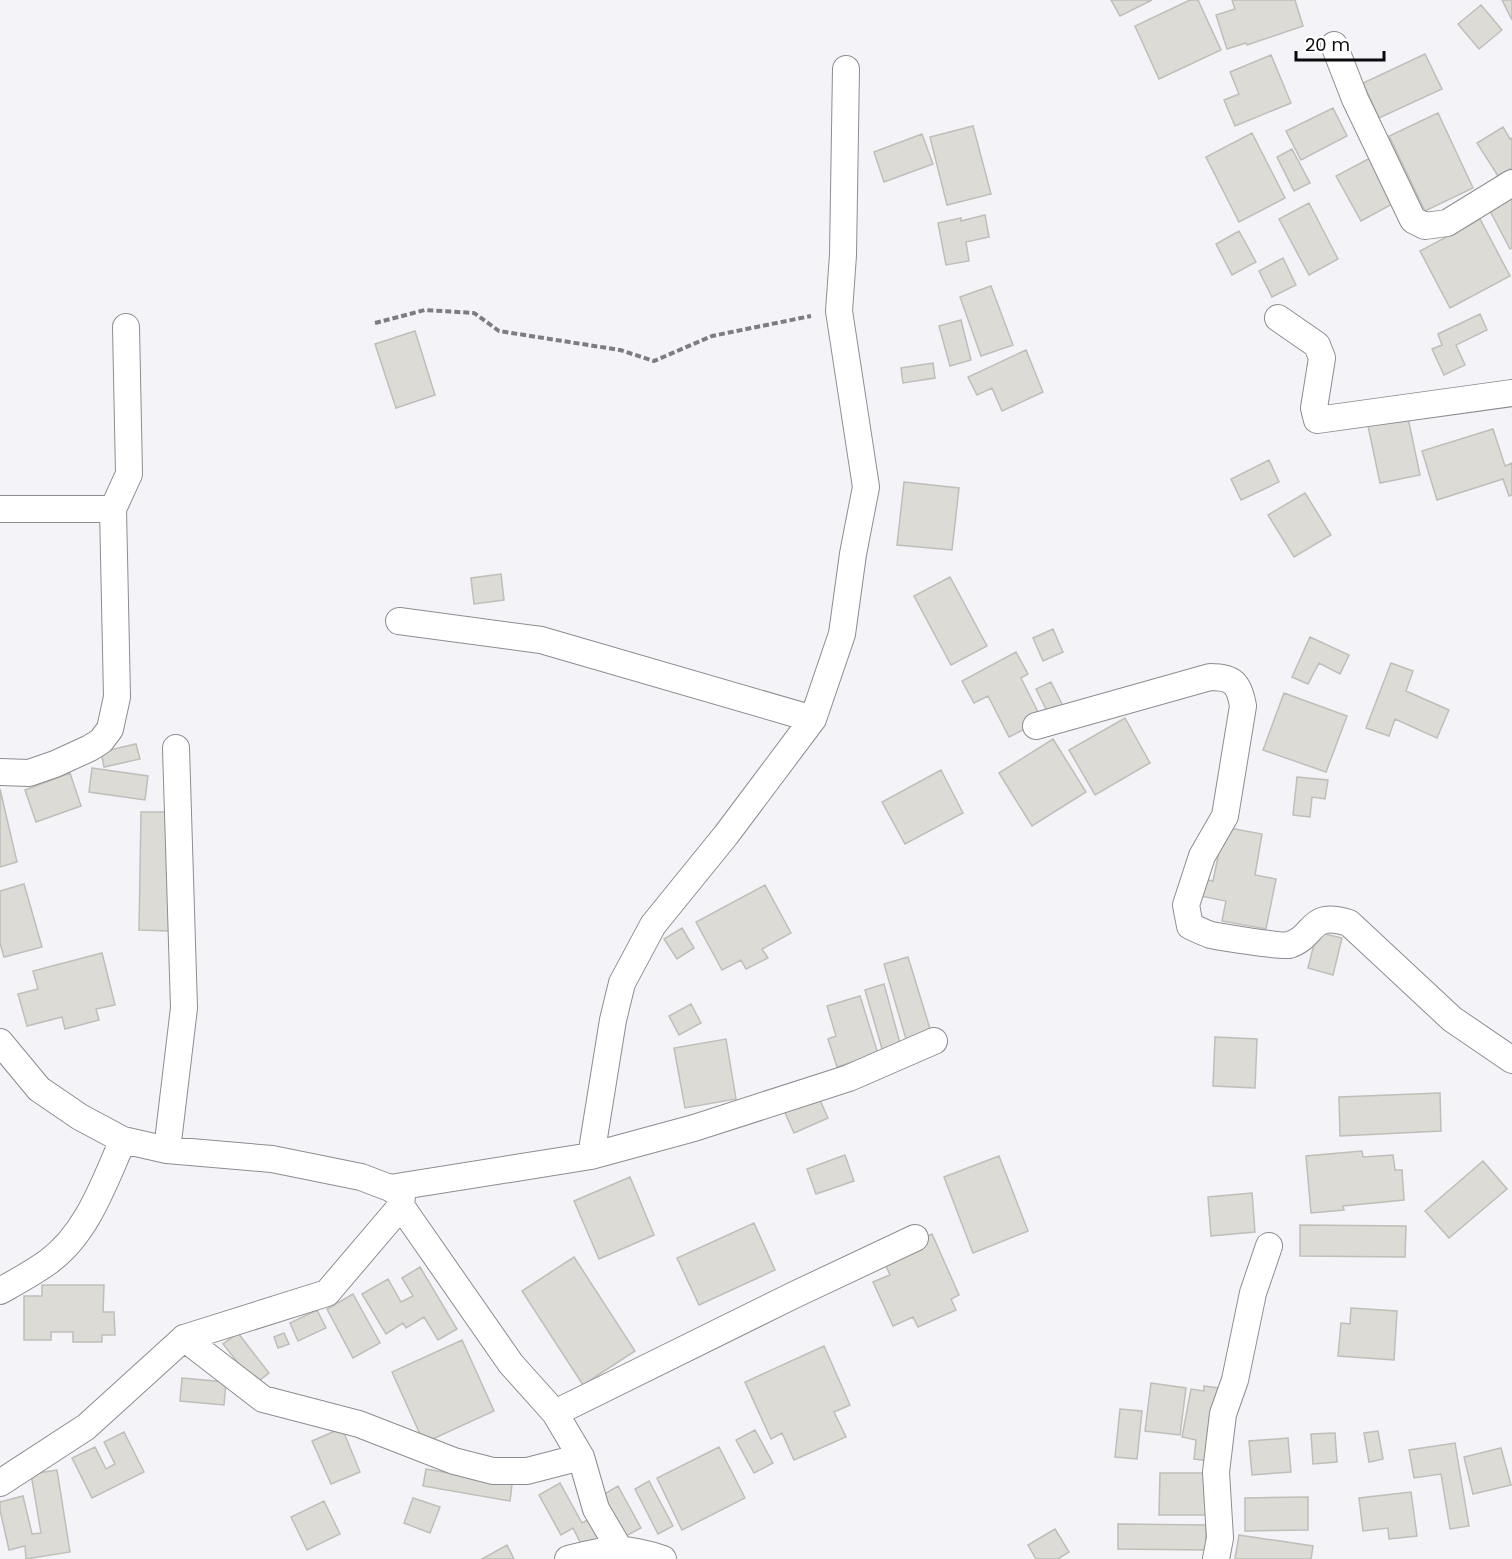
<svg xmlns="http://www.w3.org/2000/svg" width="1512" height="1559" viewBox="0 0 1512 1559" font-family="Poppins,sans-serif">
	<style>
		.building { fill: #dddbd6; stroke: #bfbeb9; stroke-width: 1.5 }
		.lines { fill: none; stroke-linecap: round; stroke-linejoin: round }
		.street-casing { stroke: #8d8d91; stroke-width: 28 }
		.path { stroke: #7d7d80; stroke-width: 4; stroke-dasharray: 6 3; stroke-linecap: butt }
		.street { stroke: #fff; stroke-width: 26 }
	</style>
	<rect width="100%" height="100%" fill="#f3f3f8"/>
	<path class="building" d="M1111,0H1152L1120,16Z
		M1190,0H1198L1221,50L1159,79L1135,26Z
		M1232,0H1295L1303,26L1247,45L1246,43L1227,49L1216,15L1235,9Z
		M1502,0H1512V20Z
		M1481,5L1502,30L1479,49L1458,24Z
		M1425,54L1442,89L1379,118L1363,83Z
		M1271,55L1291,103L1235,126L1224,100L1239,94L1230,72Z
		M1333,108L1347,136L1301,160L1286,131Z
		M1438,113L1473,188L1425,211L1389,136Z
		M973,126L991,194L947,205L930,137Z
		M1503,127L1510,139L1512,138V168L1498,176L1477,143Z
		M1252,133L1285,198L1239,222L1206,157Z
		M922,134L933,164L884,182L874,152Z
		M1292,149L1310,183L1294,191L1277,157Z
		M1372,157L1396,202L1361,221L1336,176Z
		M1512,197V248L1510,249L1489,209Z
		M1309,203L1338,259L1309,275L1279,219Z
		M985,215L989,237L966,242L969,261L946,265L938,223L961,218V221Z
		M1480,219L1510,276L1450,308L1420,251Z
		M1239,231L1256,262L1232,275L1216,244Z
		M1283,258L1296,285L1272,297L1259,271Z
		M991,286L1013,345L981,356L960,297Z
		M1480,314L1487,330L1456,345L1465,365L1444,375L1432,349L1442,345L1438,334Z
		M961,320L971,360L950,366L939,326Z
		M415,331L435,395L396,408L375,344Z
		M1026,350L1043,392L1002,411L992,388L977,395L968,377Z
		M933,363L935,378L903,383L901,368Z
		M1407,413L1420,475L1380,483L1367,421Z
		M1493,429L1505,466L1512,463V495L1509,496L1503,479L1437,500L1422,451Z
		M1269,460L1279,482L1241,500L1231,479Z
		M904,482L959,488L952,550L897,545Z
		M1305,493L1331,535L1294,557L1268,515Z
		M501,574L504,600L474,604L471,578Z
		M950,577L987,646L951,665L914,596Z
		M1053,629L1063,652L1043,661L1033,638Z
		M1310,637L1349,655L1340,674L1319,663L1308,684L1292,677Z
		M1016,652L1028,674L1021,678L1042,720L1009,737L988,696L974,703L962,681Z
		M1391,663L1413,671L1406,691L1449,710L1437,738L1395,719L1389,736L1366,728Z
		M1051,682L1064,708L1049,715L1036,689Z
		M1284,693L1347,716L1326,772L1263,750Z
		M1125,718L1150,763L1095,795L1069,750Z
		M1053,739L1086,792L1032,826L999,773Z
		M136,744L140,759L104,767L101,752Z
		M92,768L148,776L145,800L89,792Z
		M941,770L963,813L905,844L882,802Z
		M70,773L81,806L36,822L25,790Z
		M1297,777L1328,780L1325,799L1312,797L1310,817L1293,815Z
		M0,789L17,862L0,867Z
		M141,812H172L170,931L139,930Z
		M1224,827L1262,834L1255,875L1276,879L1266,929L1222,921L1226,901L1195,895L1198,878L1213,881Z
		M24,884L42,947L4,957L0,943V891Z
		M765,885L791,933L762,949L768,958L746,969L741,960L722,970L696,922Z
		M682,928L694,948L677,959L664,939Z
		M1317,932L1342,938L1333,975L1308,968Z
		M102,953L115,1005L96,1009L99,1020L65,1029L62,1017L27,1026L18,994L38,989L33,971Z
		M908,957L931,1032L906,1039L884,964Z
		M884,984L901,1047L883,1052L865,990Z
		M860,996L878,1054L837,1067L828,1039L836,1036L827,1006Z
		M691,1004L701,1023L679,1035L669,1016Z
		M1215,1037L1257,1039L1255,1088L1213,1086Z
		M726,1039L736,1099L685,1108L674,1048Z
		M816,1091L828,1118L794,1133L782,1106Z
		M1440,1093L1441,1131L1340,1136L1339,1097Z
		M1362,1151L1363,1157L1393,1155L1395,1170H1402L1404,1200L1343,1206L1344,1210L1311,1213L1306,1156Z
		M845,1155L854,1181L816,1194L807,1169Z
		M999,1156L1028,1231L973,1253L944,1177Z
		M1483,1161L1507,1189L1449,1238L1425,1211Z
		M630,1177L654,1235L599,1259L574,1201Z
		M1252,1193L1255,1232L1211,1236L1208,1197Z
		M754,1223L775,1270L699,1305L677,1258Z
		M1300,1225L1406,1226L1405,1257L1300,1256Z
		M932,1234L959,1295L951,1299L956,1310L918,1327L913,1317L893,1326L873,1282L890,1275L882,1257Z
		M574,1257L635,1351L583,1385L522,1291Z
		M420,1267L457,1329L438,1340L424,1317L406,1328L403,1323L386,1334L362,1294L388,1279L401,1302L413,1296L402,1278Z
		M42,1285H104L103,1312H114L115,1335H102V1342H73V1332H51V1340H24V1296H42Z
		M353,1294L380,1343L353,1358L327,1309Z
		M1351,1308L1397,1311L1394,1360L1338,1356L1341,1323L1350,1324Z
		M317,1310L326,1328L298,1341L290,1323Z
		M238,1333L269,1373L255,1384L223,1344Z
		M284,1333L289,1344L278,1348L274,1337Z
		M462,1340L494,1411L424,1443L392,1372Z
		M824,1346L850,1405L834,1412L846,1437L794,1460L782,1433L771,1439L745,1382Z
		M182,1378L226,1382L224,1405L180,1401Z
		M1151,1383L1186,1388L1180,1435L1145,1431Z
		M1204,1386L1219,1388L1209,1461L1194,1459L1196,1440L1182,1437L1191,1389L1204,1391Z
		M1120,1409L1142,1411L1137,1459L1115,1457Z
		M342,1428L360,1472L331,1484L312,1441Z
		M755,1430L773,1463L754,1473L736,1440Z
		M1378,1431L1383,1459L1369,1462L1364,1433Z
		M124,1432L144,1472L92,1498L72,1458L95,1447L106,1469L115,1464L104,1442Z
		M1335,1433L1337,1462L1313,1464L1311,1434Z
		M1288,1438L1291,1472L1252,1475L1249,1441Z
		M1455,1443L1469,1526L1450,1529L1441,1474L1414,1478L1409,1450Z
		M719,1447L745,1498L682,1530L657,1478Z
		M1501,1448L1511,1485L1473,1494L1464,1457Z
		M426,1469L512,1484L510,1501L423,1486Z
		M57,1470L70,1552L26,1559L25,1546L9,1550L0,1510V1502L23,1496L32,1534L41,1533L31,1474Z
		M1160,1473H1209V1515H1159Z
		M649,1481L673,1526L658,1534L635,1489Z
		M560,1483L582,1523L595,1516L606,1535L583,1548L573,1528L561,1535L539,1495Z
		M618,1486L641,1528L624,1537L601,1496Z
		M1411,1492L1417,1536L1389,1539L1388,1528L1363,1531L1359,1498Z
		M1308,1497V1530L1245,1531V1498Z
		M413,1498L440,1507L430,1533L404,1523Z
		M324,1501L340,1534L307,1550L291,1517Z
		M1118,1524L1206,1525V1550L1118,1549Z
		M1055,1529L1069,1552L1058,1559H1036L1028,1545Z
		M1239,1535L1313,1546L1311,1559H1235Z
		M507,1545L514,1559H482Z"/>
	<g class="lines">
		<defs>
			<path id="street" d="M1334,45L1355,99L1413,220L1425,226L1447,223L1512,183
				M1278,318L1317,345L1322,358L1314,408L1317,420L1512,393
				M0,509H113L129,474L126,327
				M399,621L541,640L813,719
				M1036,726L1210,677C1233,677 1239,683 1243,706L1225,816L1202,856L1186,905L1190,926C1197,929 1204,933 1211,935C1221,937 1282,947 1289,945C1317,936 1308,910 1349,923L1452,1019L1512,1060
				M0,772L29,773L55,764L90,748L101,741L110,729L117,697L113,509
				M0,1042L39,1089L80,1117L123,1140L167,1150L272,1159L361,1177L390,1188L402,1196L401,1206L511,1364L555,1413L581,1457L596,1509L620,1550
				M167,1150L184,1008L176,748
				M591,1156L613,1020L622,983L653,925L726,835L813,719L842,634L853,554L866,487L839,311L843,255L846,69
				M390,1188L591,1156L694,1128L849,1078L934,1041
				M0,1291C16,1282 33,1273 48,1262C87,1234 104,1183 123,1140
				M184,1338L263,1399L359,1424L454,1461L493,1471H527L581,1457
				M555,1413L794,1295L915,1238
				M0,1483L86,1427L184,1338L327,1293L401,1206
				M568,1559C608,1549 623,1545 663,1559
				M1216,1559L1220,1538L1216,1472L1223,1414L1235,1380L1253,1293L1269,1246"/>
		</defs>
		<use href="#street" class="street-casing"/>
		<path class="path" d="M375,323L425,310L474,313L499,331L620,350L654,361L712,336L811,316"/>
		<use href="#street" class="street"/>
	</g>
	<path d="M1296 51v9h88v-9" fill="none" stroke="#0b0b0d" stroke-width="3"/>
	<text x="1305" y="51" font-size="18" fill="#0b0b0d" stroke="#ffffff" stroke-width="4.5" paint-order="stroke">20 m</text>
</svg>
